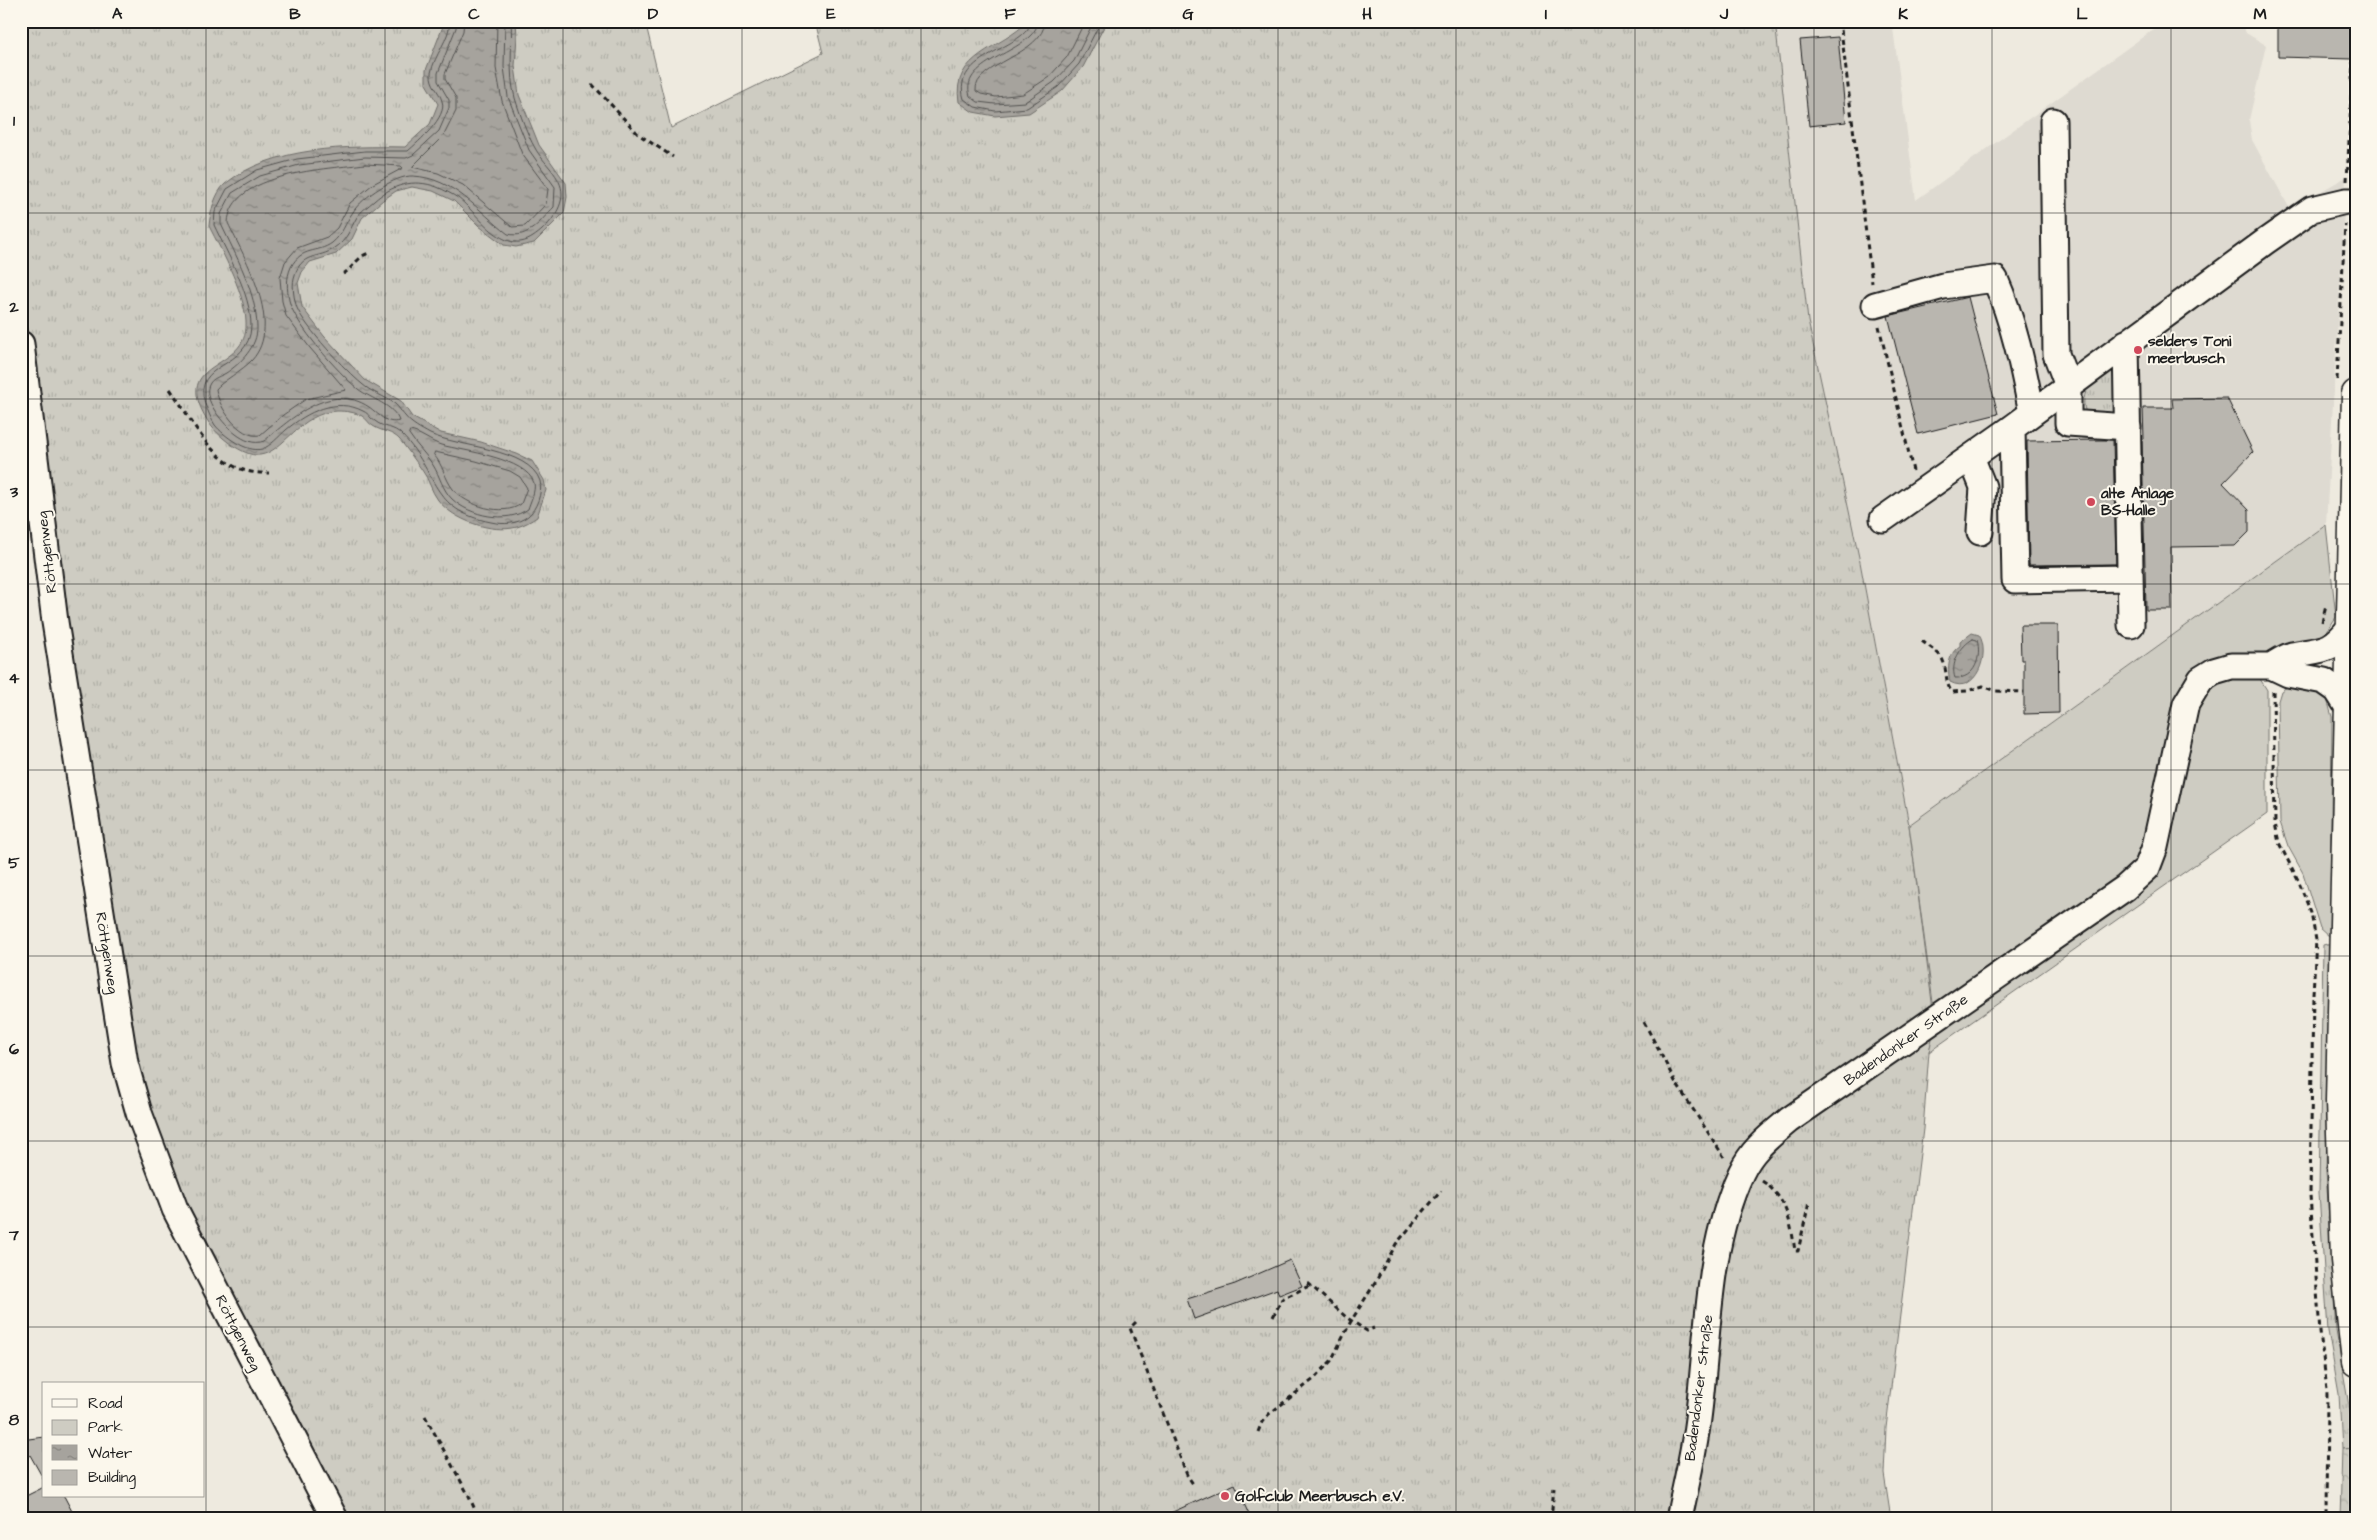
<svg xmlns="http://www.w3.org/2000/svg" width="2377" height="1540" viewBox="0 0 2377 1540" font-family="'Architects Daughter',sans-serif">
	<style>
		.built { fill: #dedad1 }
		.grass { fill: url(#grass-tufts); stroke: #75746f }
		.forest { fill: url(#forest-crowns); stroke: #75746f }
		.green { fill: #ceccc2; stroke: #75746f }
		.water { fill: url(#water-ripples); stroke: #6f6d69 }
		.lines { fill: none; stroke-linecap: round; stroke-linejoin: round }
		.shore { stroke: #535250; stroke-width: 1 }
		.building { fill: #b9b6af; stroke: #1c1c1c }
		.minor-casing { stroke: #1c1c1c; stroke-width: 29 }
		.major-casing { stroke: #1c1c1c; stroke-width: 31 }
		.path { stroke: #1c1c1c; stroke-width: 3; stroke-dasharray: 5 4; stroke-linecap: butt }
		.minor { stroke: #fbf7ec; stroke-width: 25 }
		.major { stroke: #fbf7ec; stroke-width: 28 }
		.grid { fill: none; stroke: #1c1c1c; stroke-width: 1; stroke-opacity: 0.55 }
		.poi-dot { fill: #d1495b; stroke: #fbf7ec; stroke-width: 2 }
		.labels { text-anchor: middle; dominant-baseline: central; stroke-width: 4; stroke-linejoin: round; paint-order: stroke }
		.poi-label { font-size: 15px; font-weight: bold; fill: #1c1c1c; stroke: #fbf7ec; text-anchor: start }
		.street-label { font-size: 15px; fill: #1c1c1c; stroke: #fbf7ec }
		.neatline { fill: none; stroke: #1c1c1c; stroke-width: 2 }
		.grid-label { font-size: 16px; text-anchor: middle; font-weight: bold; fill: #1c1c1c }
	</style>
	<defs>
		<pattern id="grass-tufts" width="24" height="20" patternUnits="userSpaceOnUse" patternTransform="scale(1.25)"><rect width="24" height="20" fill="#ceccc2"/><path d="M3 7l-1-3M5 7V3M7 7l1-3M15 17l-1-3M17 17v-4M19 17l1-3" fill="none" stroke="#b0afa6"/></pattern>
		<pattern id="forest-crowns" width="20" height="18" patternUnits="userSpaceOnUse" patternTransform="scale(1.25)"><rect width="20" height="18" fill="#ceccc2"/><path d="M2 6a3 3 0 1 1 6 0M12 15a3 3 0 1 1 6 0" fill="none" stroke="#b0afa6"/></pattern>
		<pattern id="water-ripples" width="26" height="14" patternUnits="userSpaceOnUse" patternTransform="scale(1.25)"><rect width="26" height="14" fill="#a6a39d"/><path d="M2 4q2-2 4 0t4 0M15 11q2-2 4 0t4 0" fill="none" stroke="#86847f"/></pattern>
	</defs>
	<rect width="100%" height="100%" fill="#eeeadf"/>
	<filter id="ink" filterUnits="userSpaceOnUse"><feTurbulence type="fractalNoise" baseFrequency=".02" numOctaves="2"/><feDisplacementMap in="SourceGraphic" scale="10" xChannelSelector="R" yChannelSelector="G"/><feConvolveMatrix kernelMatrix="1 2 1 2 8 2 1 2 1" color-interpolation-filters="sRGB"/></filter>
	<g filter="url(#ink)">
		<path class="built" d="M1775,21H1892L1916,200L2165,21H2241L2246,33L2266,45L2249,120L2252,140L2290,209L2346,177L2326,525L1909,825L1860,562L1808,321Z"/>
		<path class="grass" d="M21,21H645L671,128L823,53L815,21H1775L1808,321L1860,562L1909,825L1935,1025L1929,1052L1923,1129L1886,1428L1884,1474L1891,1519H342L289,1423L143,1112L63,621L21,279Z
			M2116,361V423L2088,417C2074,392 2098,374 2116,361Z
			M2331,943L2326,1171L2336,1331L2356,1446V1448L2342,1449L2339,1394L2328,1331L2319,1193L2323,945Z"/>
		<path class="forest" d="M2356,1448V1519H2340L2342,1449Z"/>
		<path class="green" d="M2326,525L2336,617L2327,631L2309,642L2268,654L2211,662L2139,865L1934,1010L1909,825Z
			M2231,676L2260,679L2267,690V814L1929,1052L1935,1025L2129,894L2204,689Z
			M2290,685L2320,690L2327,699L2332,717L2330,937L2320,928L2303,873L2288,846L2280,822L2278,701L2281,691Z"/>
		<path class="water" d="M445,21H516L517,36L515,66L519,95L539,145L566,183L567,197L564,213L534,243L516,247L504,245L479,226L454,201L433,191L412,187L396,191L383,200L362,218L352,239L336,254L310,262L302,272L298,283L302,307L324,336L365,380L401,401L412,417L441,433L481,442L517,454L532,461L544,480L546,490L537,517C531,521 524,525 517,527C492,534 453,520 438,500C431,491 429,479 422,470C415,460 407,449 400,440C392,431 382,432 373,426C369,424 367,419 362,416C355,412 345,411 337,411C299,413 284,452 260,455C250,456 240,450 232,445C221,437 212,429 206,418C172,360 243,371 246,328C248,298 222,252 209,226C210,213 215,193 225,184C272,146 348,146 405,147L430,124L438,104L426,84V70Z
			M1028,21H1107L1083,67L1062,91L1029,113L995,116L973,112L959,102C951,54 1002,49 1028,21Z
			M1972,633L1979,635C1991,653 1976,696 1950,682C1947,669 1948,653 1960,646V642Z"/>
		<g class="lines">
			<path class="shore" d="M450,21C450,39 434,55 431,73C430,85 439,90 442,101C448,117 418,142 408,151H365L297,159L257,170L227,189L215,212L214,225C227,253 251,294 251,326C250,371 191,360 205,404C208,411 211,419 215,425C224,436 247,453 262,449C271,446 279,436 286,430C307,412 336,397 363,411C371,415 367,416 375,421C383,428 394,426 402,435C439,473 429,510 491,522C504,525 518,524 528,516C536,510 543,492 540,481C529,448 457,447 430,434C421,429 411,424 405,416C402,413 398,406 395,404C385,396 372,393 362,384C346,371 305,327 297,308C294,299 292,287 294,278C301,251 318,260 335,248C347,240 350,229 357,217C361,211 368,206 374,201C392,185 413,178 437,187C444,190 452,194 458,198C478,213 503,257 533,237C547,228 562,210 562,194C562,176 543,163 535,148C527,134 520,114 515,98C508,72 513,47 511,21
				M456,21V28L438,73V81L449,100V108L439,131L413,155L406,158L365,157L299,165L260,176L232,193L221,214V224C236,256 256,291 257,327C258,346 240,364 226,373C221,376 213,378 210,383C200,398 225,426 236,434C244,440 254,445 264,441C291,419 330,381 369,407C378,413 386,425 399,421C394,405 371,399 358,389C339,373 294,324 289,300C287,289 286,278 291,267C302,246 317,254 332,243C343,234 345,223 353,212C362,197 396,175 413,176C454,178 478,211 508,234C529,239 540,221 554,207L555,187L529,150L508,97L504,67L505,21
				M464,21L463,31L445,74V79L456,98V111L444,135L412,167L438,173L463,185L512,227L525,226L546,204L548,189L522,154L502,101L496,68L497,21
				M1031,21C1028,49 950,54 964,99L975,107L995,111L1027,108L1058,87L1079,64L1101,21
				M1038,21C1036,52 958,59 970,96L978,102L995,104L1025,102L1054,82L1074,61L1094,21
				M1045,21C1044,55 973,64 976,91L981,94L996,97L1023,94L1049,77L1067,57L1085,21
				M365,164L401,166L403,168L373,184L350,203L337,228L327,237L297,248L285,262L280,278L282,301L286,316L310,348L346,390L306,399L283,415L260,435C239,439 218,406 216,389C221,382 243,370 252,360C284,324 245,259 228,223C230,172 329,169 365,164Z
				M410,431C419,432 431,442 441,445C464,451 526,458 534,483C536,491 530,502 528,509C507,524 470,516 452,499C442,489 440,476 433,465C426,454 416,445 409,434Z
				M435,452L476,461L510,471L520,477L527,488L521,504C504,517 466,506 453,489C445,479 443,465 434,455Z
				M1973,639L1977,640C1982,657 1975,679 1955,678C1950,664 1960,646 1973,639Z"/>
		</g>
		<path class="building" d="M2278,22L2353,24L2352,59L2278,57Z
			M1838,37L1846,122L1809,126L1800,40Z
			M1968,297L1998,414L1918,434L1888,316Z
			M2227,398L2253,452L2223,483L2249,510V532L2235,546L2171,547L2172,610H2146L2142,439H2144L2143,408H2173L2172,399Z
			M2100,440H2113L2116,564L2029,565L2027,441Z
			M2020,625H2058L2059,713L2024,714V660H2021Z
			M1290,1260L1302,1286L1279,1295L1277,1289L1194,1319L1187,1299L1235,1284Z
			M44,1437V1480L30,1455L21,1460V1440Z
			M1235,1484L1251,1519H1157Z
			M44,1487V1496H64L76,1519H33L22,1498Z"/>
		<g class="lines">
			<defs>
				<path id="minor" d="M2053,121L2056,354L2068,386V423L2128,427
					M1875,305L1943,286L1995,279C2014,322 2023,367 2032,413
					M2126,343L2131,625
					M21,344L55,622L125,1063L139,1113L175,1209L335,1519
					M2012,428L2015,580L2130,578
					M1971,457L1983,487L1980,532
					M1883,519L2012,428L2266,241L2312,209L2346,201H2356
					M2271,666C2278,662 2285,657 2292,655C2320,649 2331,653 2350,627
					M1679,1519C1685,1488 1693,1457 1697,1426C1709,1342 1705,1251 1741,1173C1752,1149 1770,1136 1789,1120L2125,888L2147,868L2155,847L2186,704L2201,679L2214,671L2231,666H2271L2288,674L2324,681L2337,690L2349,709"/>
				<path id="major" d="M2356,394L2340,1101L2345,1260L2356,1362"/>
			</defs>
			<use href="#minor" class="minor-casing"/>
			<use href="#major" class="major-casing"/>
			<path class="path" d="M1840,21L1872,283
				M592,84L638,134L673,157
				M2347,181L2355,21
				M343,274C353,268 358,256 369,253
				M1879,326L1913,471
				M2337,380L2345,224
				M170,389C198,427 215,476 269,473
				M2322,622L2326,606
				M1922,641C1928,646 1937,651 1941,657C1948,667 1944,683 1952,692L1967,691L1983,686L1996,691L2024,692
				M2273,691L2275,823L2279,843L2298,880L2311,913L2316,940L2313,994L2310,1195L2320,1332L2327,1390L2326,1519
				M1644,1022L1676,1083L1724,1157
				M1762,1181C1787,1197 1791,1224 1795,1251H1798L1809,1203
				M1308,1283L1346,1317L1367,1331L1374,1328
				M1273,1317L1282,1299L1309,1286
				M1136,1322L1130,1328L1187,1475L1193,1484
				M425,1416L469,1496L479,1519
				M1258,1432L1262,1422L1269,1414L1314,1379L1331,1361L1351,1321L1375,1283L1396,1244L1441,1191
				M1551,1519L1554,1488"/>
			<use href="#minor" class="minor"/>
			<use href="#major" class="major"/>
		</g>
	</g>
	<path class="grid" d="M206,21V1519M385,21V1519M563,21V1519M742,21V1519M921,21V1519M1099,21V1519M1278,21V1519M1456,21V1519M1635,21V1519M1814,21V1519M1992,21V1519M2171,21V1519M21,213H2356M21,399H2356M21,584H2356M21,770H2356M21,956H2356M21,1141H2356M21,1327H2356"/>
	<g class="poi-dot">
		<circle cx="2138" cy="350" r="5"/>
		<circle cx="2091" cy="502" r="5"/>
		<circle cx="1225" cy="1496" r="5"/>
	</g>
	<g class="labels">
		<g class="poi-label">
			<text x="2148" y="341">selders Toni<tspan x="2148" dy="17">meerbusch</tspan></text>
			<text x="2101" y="493">alte Anlage<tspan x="2101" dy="17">BS-Halle</tspan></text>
			<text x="1235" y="1496">Golfclub Meerbusch e.V.</text>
		</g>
		<g class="street-label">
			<text transform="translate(47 552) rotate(-97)">Röttgenweg</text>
			<text transform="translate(107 953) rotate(81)">Röttgenweg</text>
			<text transform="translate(1906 1040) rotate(-35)">Badendonker Straße</text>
			<text transform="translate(238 1333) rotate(63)">Röttgenweg</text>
			<text transform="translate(1699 1388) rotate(-83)">Badendonker Straße</text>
		</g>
	</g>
	<rect width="2377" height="1540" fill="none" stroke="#fbf7ec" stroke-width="55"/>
	<rect x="42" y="1382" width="162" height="115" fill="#fbf7ec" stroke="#a29f99"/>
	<rect x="52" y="1399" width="25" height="8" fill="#fbf7ec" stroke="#a29f99"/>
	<text x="88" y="1408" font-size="15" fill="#1c1c1c">Road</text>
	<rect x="52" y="1420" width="25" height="15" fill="#ceccc2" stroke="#a29f99"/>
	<text x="88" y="1432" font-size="15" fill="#1c1c1c">Park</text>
	<rect x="52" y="1445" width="25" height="15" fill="url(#water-ripples)" stroke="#a29f99"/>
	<text x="88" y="1458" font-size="15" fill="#1c1c1c">Water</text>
	<rect x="52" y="1470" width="25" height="15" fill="#b9b6af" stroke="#a29f99"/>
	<text x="88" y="1482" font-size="15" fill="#1c1c1c">Building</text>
	<rect x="28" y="28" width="2322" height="1484" class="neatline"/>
	<g class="grid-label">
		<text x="117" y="19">A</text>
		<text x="295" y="19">B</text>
		<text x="474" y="19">C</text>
		<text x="653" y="19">D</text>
		<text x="831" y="19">E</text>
		<text x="1010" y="19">F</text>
		<text x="1188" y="19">G</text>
		<text x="1367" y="19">H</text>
		<text x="1546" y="19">I</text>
		<text x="1724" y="19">J</text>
		<text x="1903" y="19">K</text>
		<text x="2082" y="19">L</text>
		<text x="2260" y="19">M</text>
		<text x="14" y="126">1</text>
		<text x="14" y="312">2</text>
		<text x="14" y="497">3</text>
		<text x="14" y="683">4</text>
		<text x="14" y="868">5</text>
		<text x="14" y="1054">6</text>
		<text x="14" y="1240">7</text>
		<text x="14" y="1425">8</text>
	</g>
</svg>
